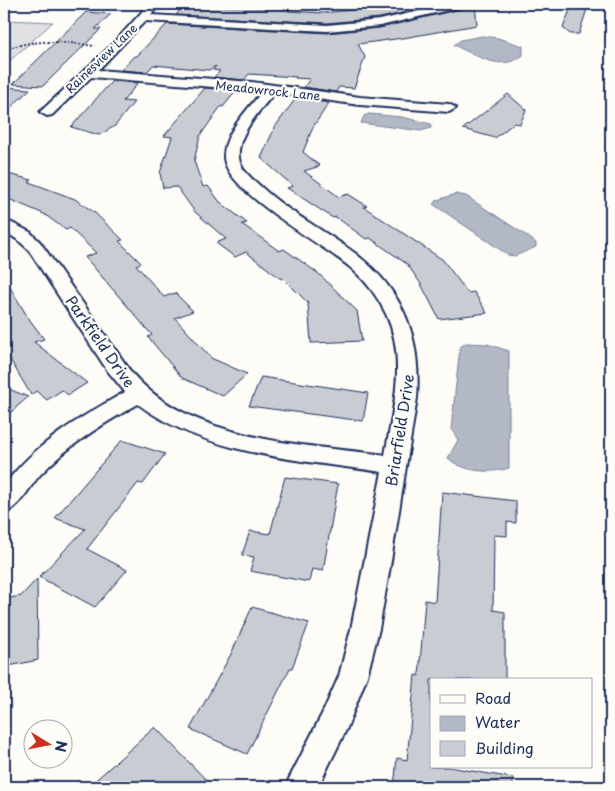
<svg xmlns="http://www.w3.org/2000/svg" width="615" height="791" viewBox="0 0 615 791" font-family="'Playpen Sans',sans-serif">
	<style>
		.green { fill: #e0e1e3; stroke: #7e88a0 }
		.water { fill: #b3b8c5; stroke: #76819c }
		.building { fill: #c9ccd3; stroke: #1b2f5e }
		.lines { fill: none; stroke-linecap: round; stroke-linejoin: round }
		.minor-casing { stroke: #1b2f5e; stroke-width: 4 }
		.path { stroke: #1b2f5e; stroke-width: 2; stroke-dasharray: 2 2; stroke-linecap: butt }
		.minor { fill: #fdfcf7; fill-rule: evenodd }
		.labels { text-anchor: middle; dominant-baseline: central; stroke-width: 4.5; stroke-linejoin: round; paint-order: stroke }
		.far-street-label { font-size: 12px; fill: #1b2f5e; stroke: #fdfcf7 }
		.street-label { font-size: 15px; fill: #1b2f5e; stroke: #fdfcf7 }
	</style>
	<rect width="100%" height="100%" fill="#fdfcf7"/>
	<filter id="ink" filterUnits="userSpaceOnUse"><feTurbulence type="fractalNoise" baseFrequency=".02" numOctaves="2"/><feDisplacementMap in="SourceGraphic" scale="10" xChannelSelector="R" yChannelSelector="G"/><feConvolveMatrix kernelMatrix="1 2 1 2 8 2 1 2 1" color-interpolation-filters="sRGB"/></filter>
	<g filter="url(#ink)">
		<path class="green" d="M4,20L53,22L4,66Z"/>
		<path class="water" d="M482,36L498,38L523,46V55C502,73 475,55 454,45L461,40Z
			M369,114L402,117L431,124V128L421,131L361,123L364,116Z
			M456,194L466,196L527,236L536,243V247L515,256L508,255L433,204L437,200Z
			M466,343L487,344L509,351V468C490,474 463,472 448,458L458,440L451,429L460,347Z"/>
		<path class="building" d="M185,4L289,9L288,11L323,13L408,4H442L380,18L327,23L176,15Z
			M468,4H475L477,25L403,38L358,44L365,57L354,88L339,87L336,92L304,87L310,79L295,78L296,77L249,74L244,80L214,77L220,71L213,70L216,66L209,70L153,65L147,72L121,70L134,56H137L167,24L327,33L380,28L465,8Z
			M571,7L587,9L579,34H570L563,28Z
			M86,12L111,14L95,29H101L43,86L13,84Z
			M112,81L138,83L123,101L134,102L115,126L99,135L71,127Z
			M4,87L30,89L4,114Z
			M205,88L236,91L223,107L221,106L200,136L194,161L203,187L208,186L220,202L247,223L242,224L279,251L284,249L319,274L357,311L362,341L311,343L308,303L283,278L281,279L246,252L235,257L216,243L226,239L195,212L177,187L163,188L160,173L172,137L164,136Z
			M508,94L526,110L520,124L514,123L495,138L463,129Z
			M296,98L329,103L313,127L303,152L320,166L304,171L339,197L348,194L367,206L364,207L443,260L468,293L474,292L487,313L439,319L421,284L407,264L370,238L366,239L336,217L333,218L287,188L293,186L261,158L275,127Z
			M4,173L32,180L29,182L75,199L94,212L123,240L119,241L141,263L136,265L164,297L175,293L193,311L175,318L211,358L247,374L223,396L182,378L148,337L152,335L85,257L96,253L70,228L66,230L44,214L4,197Z
			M4,277L27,316L44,339L34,342L87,383L68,395L62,390L47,400L36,391L31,395L4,349Z
			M261,377L368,393L363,421L249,406Z
			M4,387L28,397L4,418Z
			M122,440L165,454L143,484L138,483L87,549L127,570L95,607L39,577L85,529L55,518Z
			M285,477L338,484L323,571L312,569L309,582L250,571L254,557L242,555L250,531L270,534Z
			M442,492L516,501V523L507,522V536L494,535L493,610L505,612V680H431V767H449L513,778V787H394L397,758L407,760L415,675L419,676L425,600L435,602Z
			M37,579L38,660L4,667V599L21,596Z
			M252,607L309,623L292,668H290L247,754L190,729L231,654Z
			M155,727L213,787H88Z"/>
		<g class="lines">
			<defs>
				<path id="minor" d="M149,4H160L151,15L327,25L380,20L449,4H466L465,6L380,26L327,31L145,21L98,70L252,82L360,97L449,104L456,108L449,112L360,105L274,93C261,110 236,135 239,158C240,169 251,178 259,185C284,209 313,224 342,244C399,282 422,330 417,398L391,561L379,629L367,676L347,728L318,787H285L324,710L339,676L351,629L382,472C300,460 206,455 138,404C103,424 68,445 40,475C29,487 19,509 4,513V486C34,444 81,417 125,392L107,370L28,249L18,240L4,231V219L30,232L40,242L131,372C189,441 301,444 385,455C393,409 407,359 386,314C378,297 366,281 352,269C327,246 223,191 224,156C224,132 249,109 262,91L91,77L52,115L47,116L40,112L113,44Z"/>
			</defs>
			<use href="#minor" class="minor-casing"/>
			<path class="path" d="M4,50C34,38 64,42 95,46"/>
			<use href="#minor" class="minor"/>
		</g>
	</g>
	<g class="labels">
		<g class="far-street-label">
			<text transform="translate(101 58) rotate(-44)">Rainesview Lane</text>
			<text transform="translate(268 90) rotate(6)">Meadowrock Lane</text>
		</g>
		<g class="street-label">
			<text transform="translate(101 341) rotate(55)">Parkfield Drive</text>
			<text transform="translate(399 430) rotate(-81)">Briarfield Drive</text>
		</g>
	</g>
	<rect width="615" height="791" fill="none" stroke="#fdfcf7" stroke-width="20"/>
	<rect x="10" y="10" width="595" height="771" fill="none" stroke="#1b2f5e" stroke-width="2" filter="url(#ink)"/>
	<rect x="430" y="678" width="162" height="90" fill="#fdfcf7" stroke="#a3aaba"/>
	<rect x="440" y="695" width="25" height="8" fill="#fdfcf7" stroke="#a3aaba"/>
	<text x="475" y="704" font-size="15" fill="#1b2f5e">Road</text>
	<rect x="440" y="716" width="25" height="15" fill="#b3b8c5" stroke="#a3aaba"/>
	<text x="475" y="728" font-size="15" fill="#1b2f5e">Water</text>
	<rect x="440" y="741" width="25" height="15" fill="#c9ccd3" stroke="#a3aaba"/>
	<text x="475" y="754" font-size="15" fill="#1b2f5e">Building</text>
	<g transform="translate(48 744) rotate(100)"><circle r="24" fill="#fdfcf7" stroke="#a3aaba"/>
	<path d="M0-4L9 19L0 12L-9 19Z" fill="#c8321e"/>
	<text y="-8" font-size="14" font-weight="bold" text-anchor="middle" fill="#1b2f5e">N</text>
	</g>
</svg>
